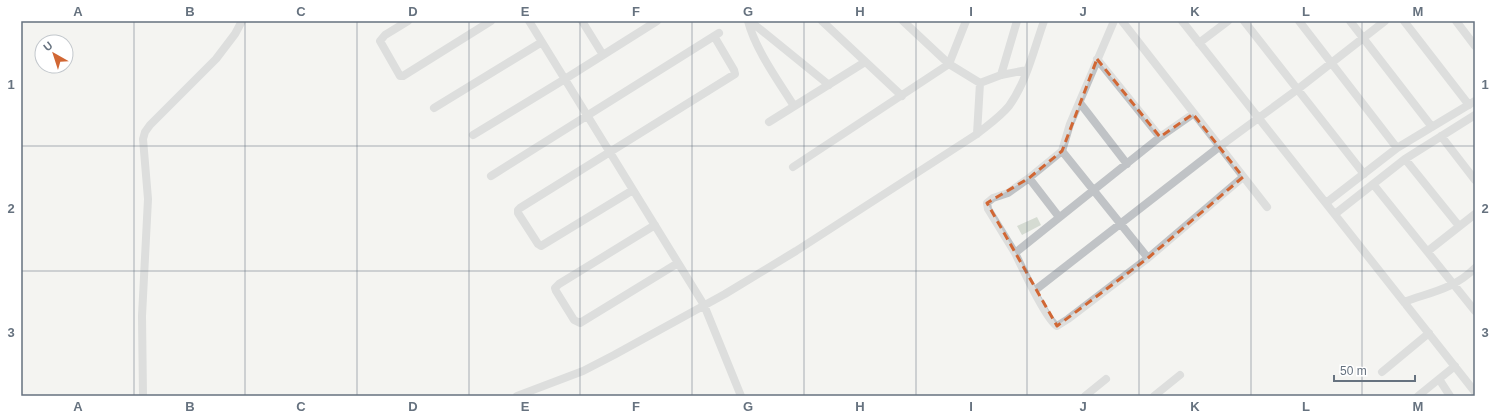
<svg xmlns="http://www.w3.org/2000/svg" width="1496" height="417" viewBox="0 0 1496 417" font-family="Helvetica,sans-serif">
	<style>
		.pitch { fill: #d5dbd2 }
		.lines { fill: none; stroke-linecap: round; stroke-linejoin: round }
		.street { stroke: #c0c3c6; stroke-width: 8 }
		.marked { fill: none; stroke: #d16734; stroke-width: 3; stroke-dasharray: 8 5; stroke-linejoin: round }
		.grid { fill: none; stroke: #66727f; stroke-width: 1; stroke-opacity: 0.55 }
		.neatline { fill: none; stroke: #66727f; stroke-width: 1.5 }
		.grid-label { font-size: 13px; text-anchor: middle; font-weight: bold; fill: #66727f }
	</style>
	<rect width="100%" height="100%" fill="#f4f4f1"/>
	<path class="pitch" d="M1037,217L1041,225L1022,235L1017,226Z"/>
	<g class="lines">
		<path class="street" d="M408,21L385,35L380,41L400,76H403L491,21
			M529,21L704,305L741,396
			M582,21L603,55
			M748,21C755,49 779,82 794,106
			M750,21L829,85
			M822,21L902,96
			M903,21L949,64L980,83
			M1122,21L1267,207
			M1182,21L1475,392
			M1244,21L1364,174
			M1299,21L1397,148
			M1350,21L1432,127
			M1404,21L1469,105
			M1456,21L1475,46
			M1199,43L1228,21
			M1097,59L1160,137
			M1001,75L1017,21
			M1080,103L1127,164
			M434,108L542,42
			M1193,114L1160,137L1015,253C1022,267 1046,320 1057,326L1068,319L1148,258L1243,177
			M769,122L865,62
			M977,134L980,83L1001,75L1027,70
			M473,135L565,79L657,21
			M1441,136L1475,180
			M1062,151L1148,258
			M1405,159L1459,226
			M793,167L949,64L966,21
			M491,176L719,33
			M1029,178L1059,217
			M1373,184L1475,311
			M633,190L541,246L538,244L518,213V210L520,208L735,74L734,70L714,36
			M1326,203L1397,148L1475,101
			M1335,214L1405,159L1475,115
			M655,225L559,284L555,288L556,291L574,320L580,323L678,263
			M1428,251L1475,214
			M1015,253L988,209L987,203L993,198L1008,193L1029,178L1062,151L1070,124L1114,21
			M1034,291L1219,147L1298,89L1385,21
			M1404,302C1431,292 1454,289 1475,268
			M1382,372L1429,333
			M1439,379L1450,396
			M143,396L142,316L148,199L143,139L145,132L150,125L216,59L235,34L242,21
			M517,396L583,371L614,355L725,294L796,251L977,134C988,125 1000,117 1009,106C1027,81 1034,49 1044,21
			M1085,396L1106,379
			M1154,396L1180,375
			M1418,396L1455,366"/>
	</g>
	<path d="M0 0H1496V417H0ZM1097,59L1160,137L1193,114L1243,177L1148,258L1057,326L987,203L1029,178L1062,151Z" fill="#f4f4f1" fill-opacity=".55" fill-rule="evenodd"/>
	<path class="marked" d="M1097,59L1160,137L1193,114L1243,177L1148,258L1057,326L987,203L1029,178L1062,151Z"/>
	<path class="grid" d="M134,21V396M245,21V396M357,21V396M469,21V396M580,21V396M692,21V396M804,21V396M916,21V396M1027,21V396M1139,21V396M1251,21V396M1362,21V396M21,146H1475M21,271H1475"/>
	<rect width="1496" height="417" fill="none" stroke="#ffffff" stroke-width="44"/>
	<g transform="translate(54 54) rotate(321)"><circle r="19" fill="#ffffff" stroke="#c2c7cc"/>
	<path d="M0-3L7 15L0 10L-7 15Z" fill="#d16734"/>
	<text y="-6" font-size="11" font-weight="bold" text-anchor="middle" fill="#66727f">U</text>
	</g>
	<path d="M1334 375v6h81v-6" fill="none" stroke="#66727f" stroke-width="2"/>
	<text x="1340" y="375" font-size="12" fill="#66727f" stroke="#ffffff" stroke-width="3" paint-order="stroke">50 m</text>
	<rect x="22" y="22" width="1452" height="373" class="neatline"/>
	<g class="grid-label">
		<text x="78" y="16">A</text>
		<text x="190" y="16">B</text>
		<text x="301" y="16">C</text>
		<text x="413" y="16">D</text>
		<text x="525" y="16">E</text>
		<text x="636" y="16">F</text>
		<text x="748" y="16">G</text>
		<text x="860" y="16">H</text>
		<text x="971" y="16">I</text>
		<text x="1083" y="16">J</text>
		<text x="1195" y="16">K</text>
		<text x="1306" y="16">L</text>
		<text x="1418" y="16">M</text>
		<text x="11" y="89">1</text>
		<text x="1485" y="89">1</text>
		<text x="11" y="213">2</text>
		<text x="1485" y="213">2</text>
		<text x="11" y="337">3</text>
		<text x="1485" y="337">3</text>
		<text x="78" y="411">A</text>
		<text x="190" y="411">B</text>
		<text x="301" y="411">C</text>
		<text x="413" y="411">D</text>
		<text x="525" y="411">E</text>
		<text x="636" y="411">F</text>
		<text x="748" y="411">G</text>
		<text x="860" y="411">H</text>
		<text x="971" y="411">I</text>
		<text x="1083" y="411">J</text>
		<text x="1195" y="411">K</text>
		<text x="1306" y="411">L</text>
		<text x="1418" y="411">M</text>
	</g>
</svg>
